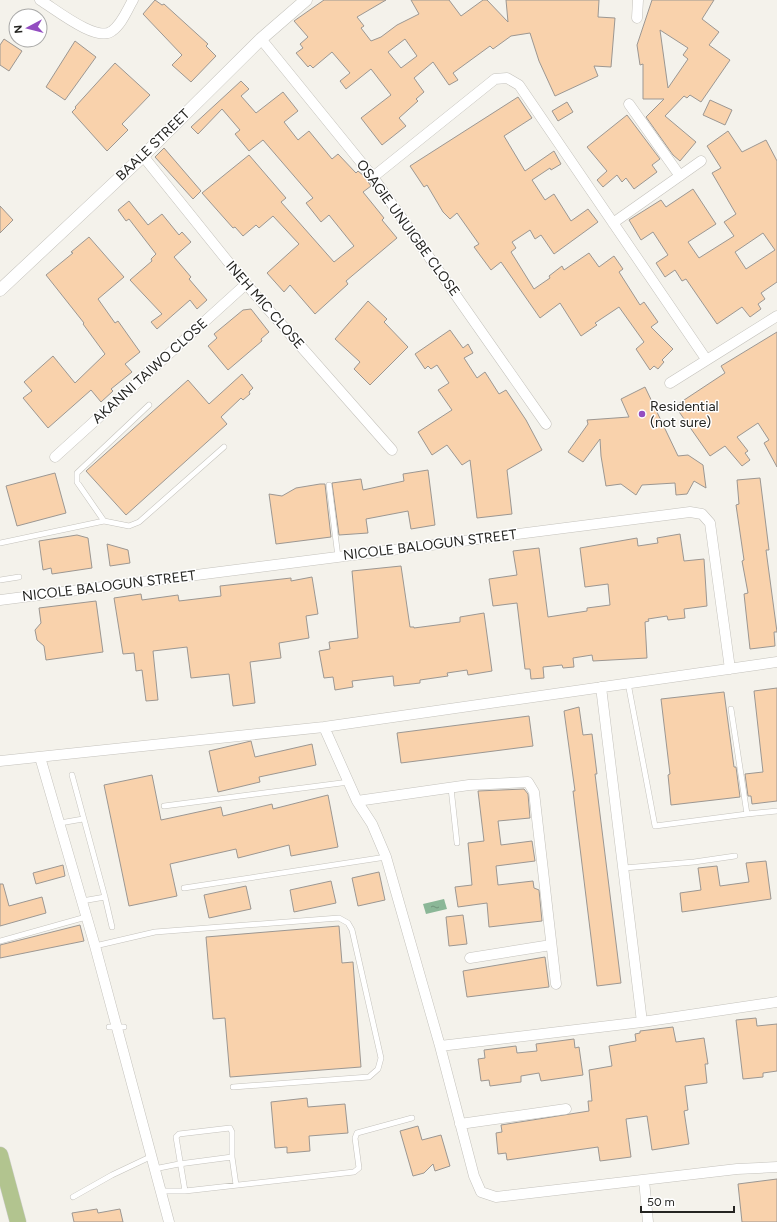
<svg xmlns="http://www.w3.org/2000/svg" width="777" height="1222" viewBox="0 0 777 1222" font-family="Figtree,sans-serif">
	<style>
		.water { fill: url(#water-ripples) }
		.building { fill: #f9d2ac; stroke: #9c9792; fill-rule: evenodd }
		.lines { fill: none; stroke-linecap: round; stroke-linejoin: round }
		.service-casing { stroke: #c4c2bc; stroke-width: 6 }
		.minor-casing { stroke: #c4c2bc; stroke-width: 11 }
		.tertiary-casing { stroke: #c4c2bc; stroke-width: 13 }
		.trunk-casing { stroke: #cfcfce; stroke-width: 17 }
		.service { stroke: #fff; stroke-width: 5 }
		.minor { stroke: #fff; stroke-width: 10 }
		.tertiary { stroke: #fff; stroke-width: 12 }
		.trunk { stroke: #b2c48f; stroke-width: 16 }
		.poi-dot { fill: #934dc1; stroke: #fff; stroke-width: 1.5 }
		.labels { text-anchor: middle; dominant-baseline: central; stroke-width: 3; stroke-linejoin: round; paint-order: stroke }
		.street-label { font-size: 14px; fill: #252522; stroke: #fff }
		.poi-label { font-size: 14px; fill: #252522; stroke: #fff; text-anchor: start }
	</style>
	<defs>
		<pattern id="water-ripples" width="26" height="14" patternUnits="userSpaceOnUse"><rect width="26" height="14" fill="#8bb797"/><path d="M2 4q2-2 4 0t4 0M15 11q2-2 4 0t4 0" fill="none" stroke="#71957b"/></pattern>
	</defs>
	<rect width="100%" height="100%" fill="#f4f2eb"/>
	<path class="water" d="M444,899L447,909L426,914L423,904Z"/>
	<path class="building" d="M155,0L162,5L164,4L208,44L206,46L216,56L191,82L172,65L182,55L143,14Z
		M324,0H386L357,17L364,26L361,28L371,41L381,37L397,25L419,14L411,0H449L461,16L483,0H487L508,22L506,0H599L598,17L615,18L611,67L594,66L598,76L555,96L539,61L530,33L511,36L493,49L490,46L453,73L458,80L449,85L433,62L414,78L424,92L416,99L418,101L399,118L406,126L382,145L361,118L391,95L371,69L346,89L340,81L350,73L332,52L313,68L310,65L308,67L296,53L303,48L300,44L308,37L294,21ZM405,39L417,56L401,68L388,52Z
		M652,0H714L702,19L719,32L709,45L730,60L701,102L690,95L687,98L684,96L665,116L696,142L680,161L673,155L646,117L664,99H643V64L640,65L637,45ZM660,30L688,48L683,55L688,59L668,88Z
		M4,39L22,51L9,71L0,65V45Z
		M75,41L96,57L65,100L46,87Z
		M115,63L150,95L122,124L128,130L107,151L72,112L76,108L75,107Z
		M241,81L249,89L241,96L256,113L283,92L298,111L284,122L298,140L309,131L332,159L338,154L356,173L358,171L364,176L371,186L363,192L384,218L382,220L397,238L346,281L348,284L315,314L290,285L284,292L267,273L299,244L273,216L259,228L256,225L243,236L235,227L233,228L202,193L249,155L286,198L281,202L334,262L354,246L329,215L321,222L306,203L313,198L263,140L249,151L235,134L240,130L222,109L198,134L191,127Z
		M518,97L532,118L504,136L525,171L554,151L561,164L551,170L550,168L532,180L545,200L554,194L571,221L588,209L598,222L554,254L541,235L535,239L530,230L512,242L516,248L511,252L534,289L550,278L549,276L562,266L564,270L589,253L599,267L614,256L623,269L619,272L640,305L644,302L658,322L651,327L673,349L662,360L664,362L658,369L654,366L650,370L636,349L644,342L619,307L595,323L597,325L581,336L560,303L540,318L501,262L491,270L474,247L479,244L457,213L450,219L443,212L427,185L424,187L410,166Z
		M710,100L732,110L725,125L703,115Z
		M567,102L573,112L558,121L552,111Z
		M627,115L660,159L652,165L657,172L634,189L626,178L622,182L617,175L603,187L597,180L607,171L587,147Z
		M728,131L742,152L766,140L777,161V282L761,293L765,299L758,304L761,309L750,317L742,307L717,324L686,279L682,281L675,270L665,277L656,263L668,255L653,232L641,240L629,220L661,200L666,207L693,189L716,224L688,242L699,258L734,236L724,222L736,214L712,173L721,168L707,146ZM763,233L775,250L746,269L735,252Z
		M164,148L201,191L193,199L155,157Z
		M129,201L148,225L162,214L179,235L182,232L191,242L174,257L191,277L189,279L207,300L197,309L190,300L157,329L151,322L162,314L130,280L152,261L151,259L156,254L129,219L126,221L118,210Z
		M0,206L13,220L0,233Z
		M89,237L124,277L98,299L115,323L118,321L140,352L125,364L132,372L111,389L113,391L101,402L91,390L48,428L23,398L32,391L24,382L53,356L75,383L105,354L83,324L84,323L46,275L73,253L71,252Z
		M368,301L387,319L384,322L408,347L370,385L354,369L360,362L335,339Z
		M251,309L269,332L261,339L262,341L228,370L208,346L217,338L214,334L243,310Z
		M450,330L463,348L468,344L473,353L464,358L477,378L485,372L499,394L506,390L526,420L542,450L507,470L512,514L477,518L470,460L462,465L447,445L432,455L418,432L452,410L438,390L449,383L437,365L431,369L428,366L425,369L415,354Z
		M777,332V467L764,443L769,440L758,423L737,437L748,451L745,453L750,460L742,466L725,446L710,456L675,406L725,373L721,366Z
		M242,374L253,388L249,392L250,394L243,400L241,398L221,417L227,424L126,515L86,471L188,380L209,404Z
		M645,387L678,456L688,455L703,465L706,488L694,481L687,494L676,495L675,483L642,485L636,495L621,484L606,486L601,456L600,439L583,462L568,452L588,424L587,420L629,417L621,399Z
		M428,470L435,525L411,529L408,511L366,519L368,533L339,535L332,483L361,479L363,490L404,481L403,474Z
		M55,473L66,513L17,526L6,486Z
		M760,478L769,550H766L777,632H774L775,646L750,649L744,594L748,593L742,561L744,560L736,505L739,504L737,480Z
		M320,484H325L331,537L276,544L269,494L282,496L296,488Z
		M680,534L684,561L704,559L707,606L684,609L685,618L668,620L667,616L648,619L649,621L645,622L647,658L593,661L592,655L573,658L574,667L563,668L562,665L543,667L544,678L531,679L530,669H525L517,603L493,606L489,579L517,575L513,551L539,548L548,617L587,611V608L610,605L608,584L585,587L580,548L637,538L638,546L658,543L657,538Z
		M77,535L88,538L92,568L52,574L51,568L43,570L39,541Z
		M107,544L128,550L130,563L110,566Z
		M401,566L410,627H414V628L460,622V617L484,613L492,671L468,675L467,670L447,673L448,676L420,680V683L394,686L393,676L352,681L353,687L335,690L333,677L324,678L319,651L330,649L329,642L358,638L352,571Z
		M312,577L318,614L306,616L309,638L279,643L281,658L250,662L255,703L233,706L229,674L191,678L187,647L153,651L158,700L146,701L142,670L136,671L134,653L123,654L114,598L141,594L142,600L178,595L179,601L221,596L220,586L291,578V581Z
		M96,601L103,652L46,660L44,646L37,640L35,630L41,623L39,608Z
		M777,688V801L752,804L751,796H748L745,774L763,772L754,691Z
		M724,692L734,767H736L740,797L671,805L668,775L670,774L661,699Z
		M579,707L583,735L592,734L597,774H595L621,983L597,986L573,791H575L564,711Z
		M529,716L533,746L401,763L397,733Z
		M251,741L255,757L312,744L316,765L259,777L260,782L218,792L209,751Z
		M152,775L161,820L221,807L223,816L272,804L273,809L328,795L338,847L291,856L289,845L238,858L236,849L170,864L177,896L129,906L104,785Z
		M524,789L528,794L530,818L498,821L501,845L532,841L535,861L496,866L498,885L533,881L534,888L539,890L542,921L489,927L487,903L458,907L455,887L472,885L468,843L484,841L478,791Z
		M766,861L771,899L682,912L680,893L701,890L698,868L717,866L720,886L749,882L746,863Z
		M63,865L65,876L36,884L33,873Z
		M379,872L385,900L358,906L352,878Z
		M331,881L336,903L294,912L290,890Z
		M0,884H3L9,906L42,897L46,913L0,926Z
		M246,886L251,909L209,918L204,895Z
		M463,915L467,944L449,946L446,917Z
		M80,925L84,941L0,958V945Z
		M339,926L342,963L353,962L361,1067L230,1077L225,1018L213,1019L206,937Z
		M545,957L549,987L467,997L463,971Z
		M756,1018L757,1026L777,1024V1071L763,1073V1077L743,1079L736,1020Z
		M673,1027L676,1042L704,1038L708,1064H705L707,1083L685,1086L688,1110L684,1111L689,1144L652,1150L647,1116L626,1119L631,1157L600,1161L598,1147L507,1160L506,1153L498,1154L496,1133L502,1132L501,1125L589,1111L588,1101H592L589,1070L612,1066L609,1046L636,1041L635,1034L640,1033V1031Z
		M574,1039L575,1048L579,1047L583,1075L541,1081L539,1073L521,1076V1082L490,1086L489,1080L481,1081L478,1059L485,1058L484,1050L516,1046L517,1053L537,1051L536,1044Z
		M307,1098L308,1107L345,1104L348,1133L309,1136L310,1151L287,1153V1147L275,1148L271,1102Z
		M418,1126L422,1140L441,1135L450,1166L435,1171L433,1164L424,1173L413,1176L400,1131Z
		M777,1179V1222H742L738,1184Z
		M97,1209L98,1213L120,1209L123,1222H74L72,1213Z"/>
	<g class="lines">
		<defs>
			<path id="service" d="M329,485L338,557
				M104,521L77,482V473L149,405
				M0,543L104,521L129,526L139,522L224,447
				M0,580L19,577
				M628,683L655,826L747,814L731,709
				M72,775L105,897L82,901
				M451,788L457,843
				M164,806L349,782
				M747,814L777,811
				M60,823L83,819
				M624,868L694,862L735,856
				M184,888L386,857
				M105,897L112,927
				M0,941L86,917
				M95,946L155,932L339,918L348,923L352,930L381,1058L378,1069L369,1077L233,1087
				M109,1027H124
				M154,1169L179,1164L232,1157
				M160,1191H185L354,1172L359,1168L355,1138L357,1133L412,1118
				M185,1191L176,1137L179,1134L230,1128L232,1132V1157L236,1185
				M73,1197L112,1175L150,1157"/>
			<path id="minor" d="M40,0C55,9 97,43 112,31C122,24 127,10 133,0
				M637,18L638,0
				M261,39L373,177L546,424
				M629,104L680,176
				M143,156L246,284L392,450
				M373,177L495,79L507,78L519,85L706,359
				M613,223L701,161
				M670,383L777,316
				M55,457L246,284
				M0,600L690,512L702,514L710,523L730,669
				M601,687L642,1022
				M324,727L357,801L372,824L386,857L440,1046L474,1176L481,1192L496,1197L737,1169L777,1167
				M40,757L95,946L169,1222
				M0,761L324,727L777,662
				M357,801L469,785L528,782L534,792L556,984
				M470,958L551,945
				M440,1046L642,1022L777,1002
				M460,1124L566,1109
				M644,1180L648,1222"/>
			<path id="tertiary" d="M0,290L143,156L261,39L306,0"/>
			<path id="trunk" d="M0,1155L18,1222"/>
		</defs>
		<use href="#service" class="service-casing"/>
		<use href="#minor" class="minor-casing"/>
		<use href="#tertiary" class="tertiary-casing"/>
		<use href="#trunk" class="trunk-casing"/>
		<use href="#service" class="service"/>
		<use href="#minor" class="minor"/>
		<use href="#tertiary" class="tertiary"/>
		<use href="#trunk" class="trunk"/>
	</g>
	<circle class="poi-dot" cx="642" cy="414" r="4"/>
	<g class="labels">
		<g class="street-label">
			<text transform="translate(153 145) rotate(-44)">BAALE STREET</text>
			<text transform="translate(408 228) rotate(54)">OSAGIE UNUIGBE CLOSE</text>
			<text transform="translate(265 305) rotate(49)">INEH MIC CLOSE</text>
			<text transform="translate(150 371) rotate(-42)">AKANNI TAIWO CLOSE</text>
			<text transform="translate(430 545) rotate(-7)">NICOLE BALOGUN STREET</text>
			<text transform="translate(109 586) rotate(-7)">NICOLE BALOGUN STREET</text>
		</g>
		<g class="poi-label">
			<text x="650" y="406">Residential<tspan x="650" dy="16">(not sure)</tspan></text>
		</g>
	</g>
	<g transform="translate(28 28) rotate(263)"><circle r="19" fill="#ffffff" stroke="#a8a8a7"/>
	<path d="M0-3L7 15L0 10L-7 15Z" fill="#934dc1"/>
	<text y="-6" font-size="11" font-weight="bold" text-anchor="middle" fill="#252522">N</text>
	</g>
	<path d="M641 1206v6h93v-6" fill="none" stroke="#252522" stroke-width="2"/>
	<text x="647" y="1206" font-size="12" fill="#252522" stroke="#ffffff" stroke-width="3" paint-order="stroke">50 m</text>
</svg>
